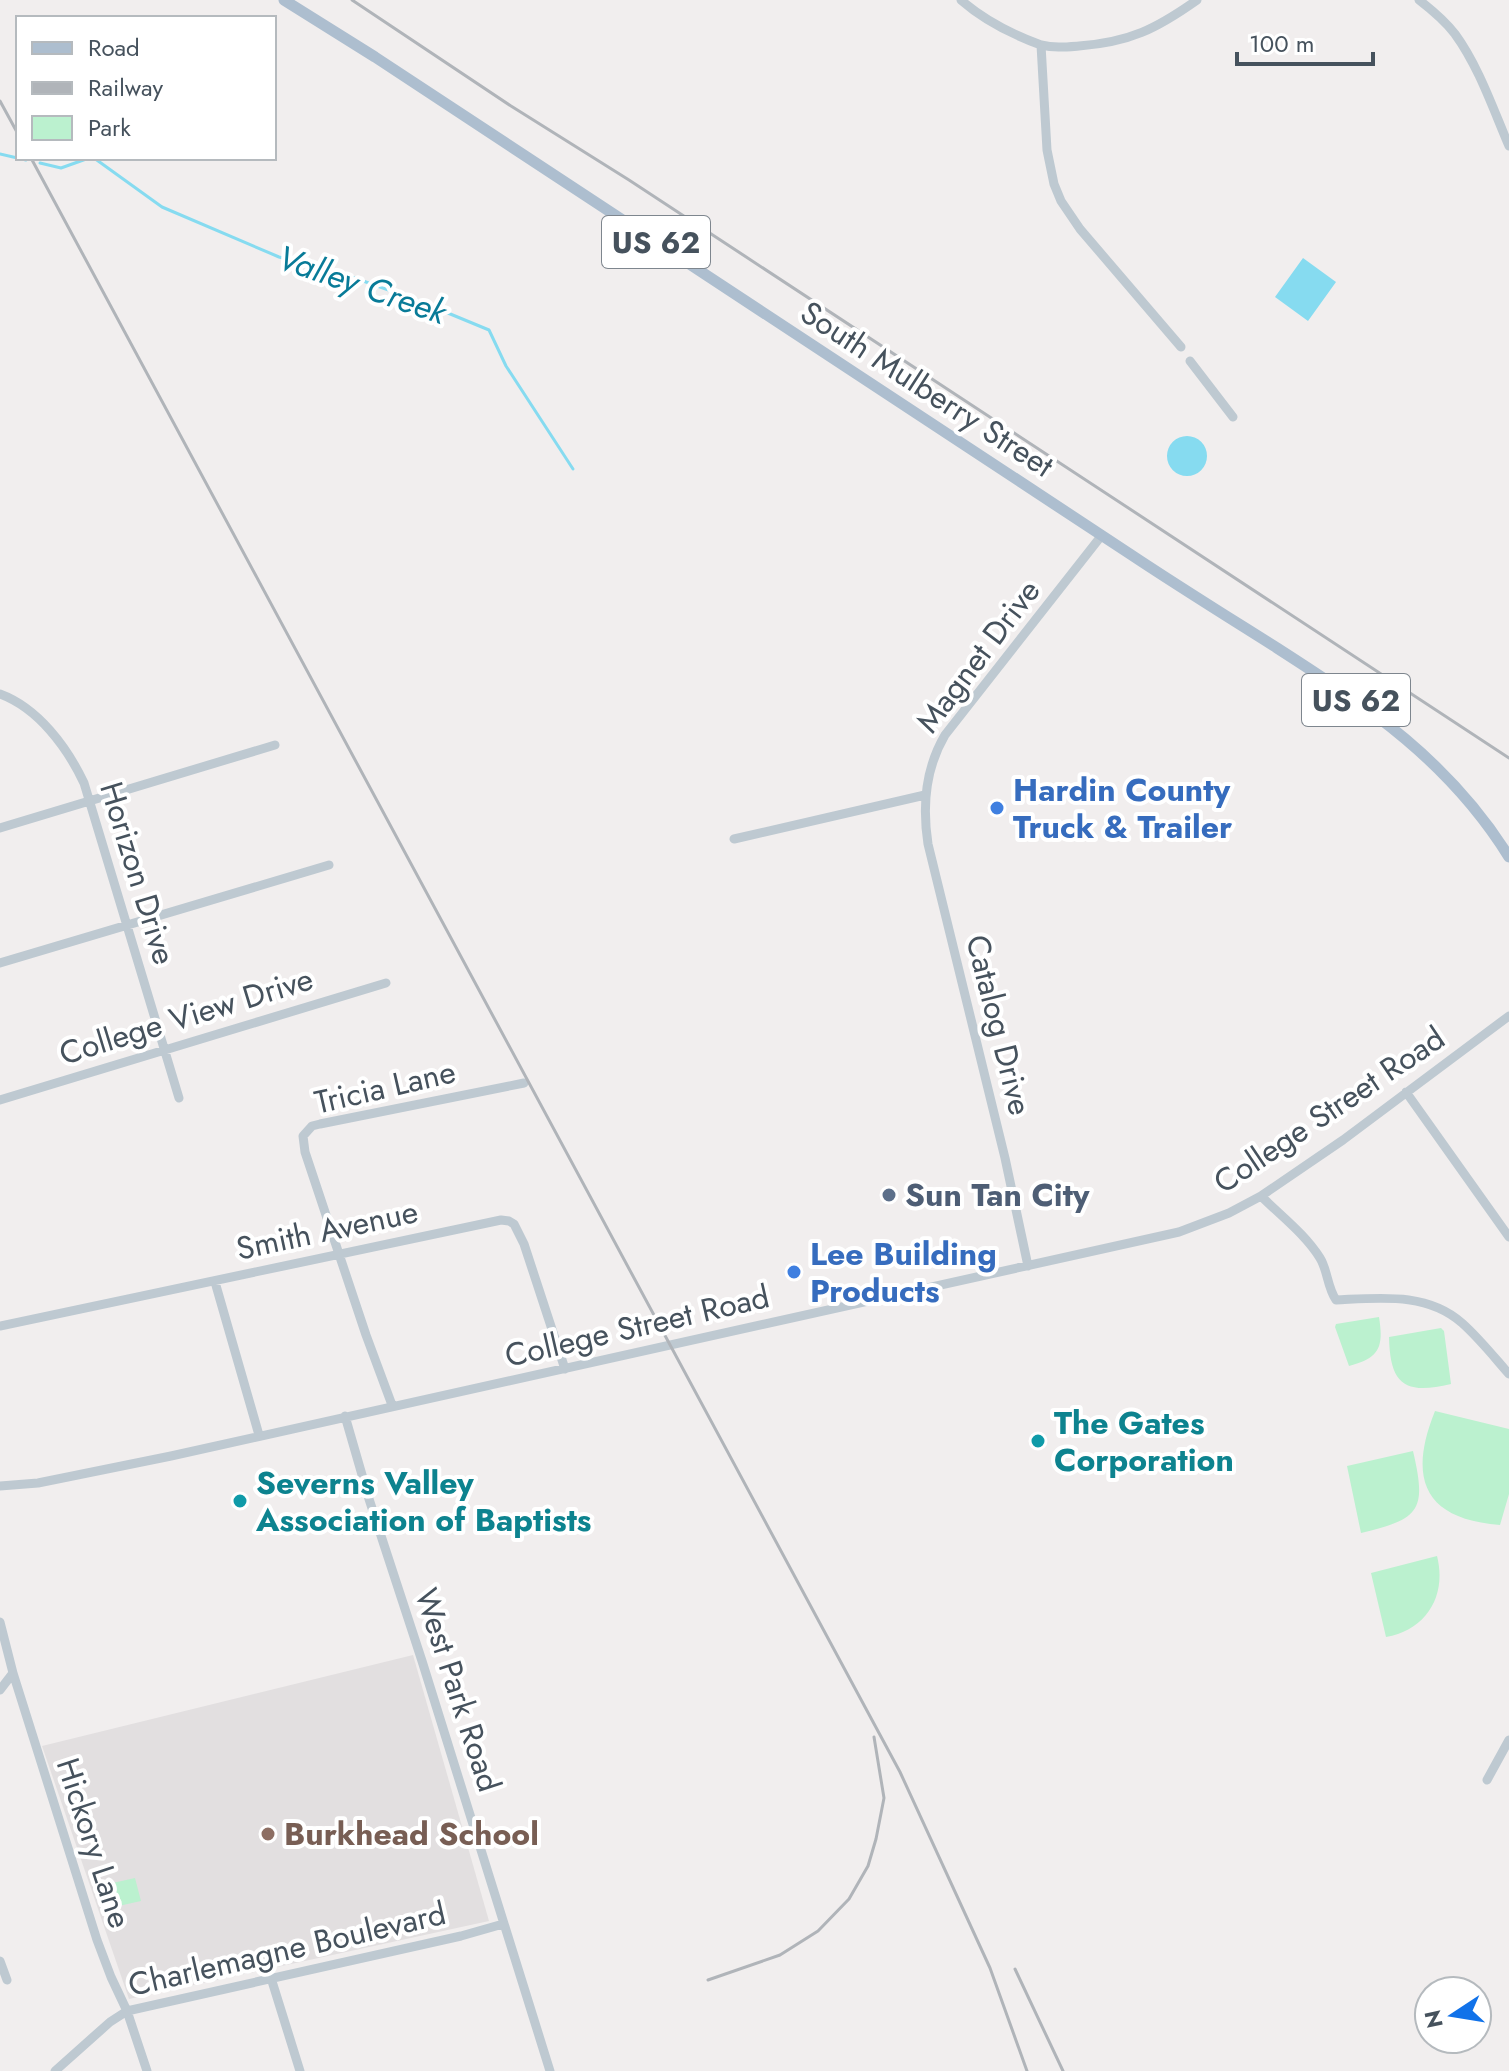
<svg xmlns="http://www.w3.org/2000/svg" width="1509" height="2071" viewBox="0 0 1509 2071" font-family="Jost,sans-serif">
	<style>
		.education { fill: #e2dfe0 }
		.green { fill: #bbf1cf }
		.water { fill: #86dbf0 }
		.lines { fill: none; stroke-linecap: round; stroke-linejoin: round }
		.stream { stroke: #86dbf0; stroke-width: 3 }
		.minor { stroke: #bec9d1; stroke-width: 9 }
		.major { stroke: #adbecf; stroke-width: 11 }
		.rail { stroke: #b0b4b9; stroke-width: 3 }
		.shop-dot { fill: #3f7fe0; stroke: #fff; stroke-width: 3 }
		.service-dot { fill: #5c6f8a; stroke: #fff; stroke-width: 3 }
		.culture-dot { fill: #0f9aa8; stroke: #fff; stroke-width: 3 }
		.education-dot { fill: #8d6e63; stroke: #fff; stroke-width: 3 }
		.labels { text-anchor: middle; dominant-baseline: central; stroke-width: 8; stroke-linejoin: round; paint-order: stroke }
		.shield { fill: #fff; stroke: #7e868e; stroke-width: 2 }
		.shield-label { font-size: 30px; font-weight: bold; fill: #46525d }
		.street-label { font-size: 32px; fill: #46525d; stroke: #fff }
		.shop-label { font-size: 32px; font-weight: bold; fill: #366cbe; stroke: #fff; text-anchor: start }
		.service-label { font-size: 32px; font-weight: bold; fill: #4e5e75; stroke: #fff; text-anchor: start }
		.culture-label { font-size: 32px; font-weight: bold; fill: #0d838f; stroke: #fff; text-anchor: start }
		.education-label { font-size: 32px; font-weight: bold; fill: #785e54; stroke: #fff; text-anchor: start }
		.water-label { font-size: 34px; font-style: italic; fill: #087b98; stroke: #fff }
	</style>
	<rect width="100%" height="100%" fill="#f1eeee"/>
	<path class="education" d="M413,1655L489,1921L129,1999L42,1746Z"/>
	<path class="green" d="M1379,1317C1384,1348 1379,1358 1349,1366L1335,1327L1336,1324Z
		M1441,1328L1444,1331L1451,1384C1405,1395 1390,1385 1389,1337Z
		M1435,1411L1509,1429V1494L1500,1525C1423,1519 1408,1478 1435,1411Z
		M1413,1451C1427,1511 1420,1519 1361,1533L1347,1466Z
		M1437,1556C1447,1595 1427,1630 1386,1637L1371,1573Z
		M135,1878L141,1901L105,1909L99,1886Z"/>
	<path class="water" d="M1303,258L1336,282L1308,321L1275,297Z
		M1167 456a20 20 0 1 1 40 0a20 20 0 1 1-40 0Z"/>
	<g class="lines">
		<path class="stream" d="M0,154L26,160
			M94,158L162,207L279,257L349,276L414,299L489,330L506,366L573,469
			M40,163L61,168L89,158"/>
		<path class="minor" d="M961,0C985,21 1011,34 1041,45L1047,150L1054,184L1061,201L1080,229L1181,347
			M1419,0C1432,10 1445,21 1455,34C1479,67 1493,109 1509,146
			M1041,45C1054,48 1065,47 1079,46C1130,42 1156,29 1197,0
			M1190,361L1233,417
			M0,694C38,708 67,747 84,783L179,1098
			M0,828L275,745
			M734,839L925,795
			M0,963L329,865
			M1406,1092L1509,1237
			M0,1100L386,983
			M1261,1196C1281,1216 1305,1234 1320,1258C1328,1271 1327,1287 1336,1300C1380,1298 1427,1292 1462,1323C1479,1338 1494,1357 1509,1374
			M1028,1266L1005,1158L928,844C922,805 925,769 945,735L1102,535
			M215,1282L259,1435
			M0,1326L501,1220L509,1221L514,1224L524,1244L565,1369
			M392,1405L366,1335L305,1152L303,1136L312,1126L320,1124L524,1083
			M345,1416L369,1499L422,1661L550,2071
			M0,1486L38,1483L171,1456L1179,1232L1229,1213L1261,1196L1343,1140L1509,1016
			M0,1622L13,1673L0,1690
			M13,1673L97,1940L111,1977L127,2011L147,2071
			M1487,1780L1509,1740
			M0,1961L7,1980
			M271,1978L300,2071
			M55,2071L110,2022L127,2011L461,1936L503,1924"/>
		<path class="major" d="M284,0L375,57C626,223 877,389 1130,554C1178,586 1228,617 1277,648C1369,707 1450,762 1509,857"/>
		<path class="rail" d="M352,0L511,106L629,180L1509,758
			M0,101L18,134
			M31,158L900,1772L990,1968L1027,2071
			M1015,1969L1063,2071
			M708,1980L780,1955L818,1931L849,1899L868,1866L876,1839L884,1798L874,1737"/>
	</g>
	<g class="shop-dot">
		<circle cx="997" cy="808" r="8"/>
		<circle cx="794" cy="1272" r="8"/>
	</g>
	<circle class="service-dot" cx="889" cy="1195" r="8"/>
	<g class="culture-dot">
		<circle cx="1038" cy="1441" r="8"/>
		<circle cx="240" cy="1501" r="8"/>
	</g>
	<circle class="education-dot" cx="268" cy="1834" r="8"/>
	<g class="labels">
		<g class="shield">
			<rect x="602" y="216" width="108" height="52" rx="6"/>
			<rect x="1302" y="674" width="108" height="52" rx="6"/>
		</g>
		<g class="shield-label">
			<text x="656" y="242">US 62</text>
			<text x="1356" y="700">US 62</text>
		</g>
		<g class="street-label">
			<text transform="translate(927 389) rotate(33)">South Mulberry Street</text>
			<text transform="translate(978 656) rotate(-53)">Magnet Drive</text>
			<text transform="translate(138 873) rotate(73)">Horizon Drive</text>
			<text transform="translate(186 1016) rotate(-17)">College View Drive</text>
			<text transform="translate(999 1025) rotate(76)">Catalog Drive</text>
			<text transform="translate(385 1087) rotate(-13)">Tricia Lane</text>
			<text transform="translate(1329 1110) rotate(-34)">College Street Road</text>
			<text transform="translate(327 1230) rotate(-12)">Smith Avenue</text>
			<text transform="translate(637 1326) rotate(-13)">College Street Road</text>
			<text transform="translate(458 1690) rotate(72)">West Park Road</text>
			<text transform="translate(94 1843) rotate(72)">Hickory Lane</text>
			<text transform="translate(287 1949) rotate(-13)">Charlemagne Boulevard</text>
		</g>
		<g class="shop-label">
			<text x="1013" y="790">Hardin County<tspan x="1013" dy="37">Truck &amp; Trailer</tspan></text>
			<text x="810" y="1254">Lee Building<tspan x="810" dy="37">Products</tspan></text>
		</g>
		<g class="service-label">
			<text x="905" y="1195">Sun Tan City</text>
		</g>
		<g class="culture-label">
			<text x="1054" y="1423">The Gates<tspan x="1054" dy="37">Corporation</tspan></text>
			<text x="256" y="1483">Severns Valley<tspan x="256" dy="37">Association of Baptists</tspan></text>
		</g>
		<g class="education-label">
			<text x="284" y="1834">Burkhead School</text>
		</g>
		<g class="water-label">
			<text transform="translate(362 285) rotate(19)">Valley Creek</text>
		</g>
	</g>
	<rect x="16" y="16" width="260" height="144" fill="#ffffff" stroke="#b5babe" stroke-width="2"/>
	<rect x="32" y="42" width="40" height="12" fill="#adbecf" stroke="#b5babe" stroke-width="2"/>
	<text x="88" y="56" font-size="24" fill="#46525d">Road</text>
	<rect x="32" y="82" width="40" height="12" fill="#b0b4b9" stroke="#b5babe" stroke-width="2"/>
	<text x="88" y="96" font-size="24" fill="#46525d">Railway</text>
	<rect x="32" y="116" width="40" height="24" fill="#bbf1cf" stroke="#b5babe" stroke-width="2"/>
	<text x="88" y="136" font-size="24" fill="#46525d">Park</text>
	<g transform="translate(1453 2015) rotate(258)"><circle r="38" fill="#ffffff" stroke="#b5babe" stroke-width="2"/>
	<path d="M0-6L14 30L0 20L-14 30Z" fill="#1172e9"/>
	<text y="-12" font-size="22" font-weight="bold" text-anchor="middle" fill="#46525d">N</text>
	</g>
	<path d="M1237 52v12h136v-12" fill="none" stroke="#46525d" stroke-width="4"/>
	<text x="1249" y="52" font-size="24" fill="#46525d" stroke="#ffffff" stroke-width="6" paint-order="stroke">100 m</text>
</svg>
